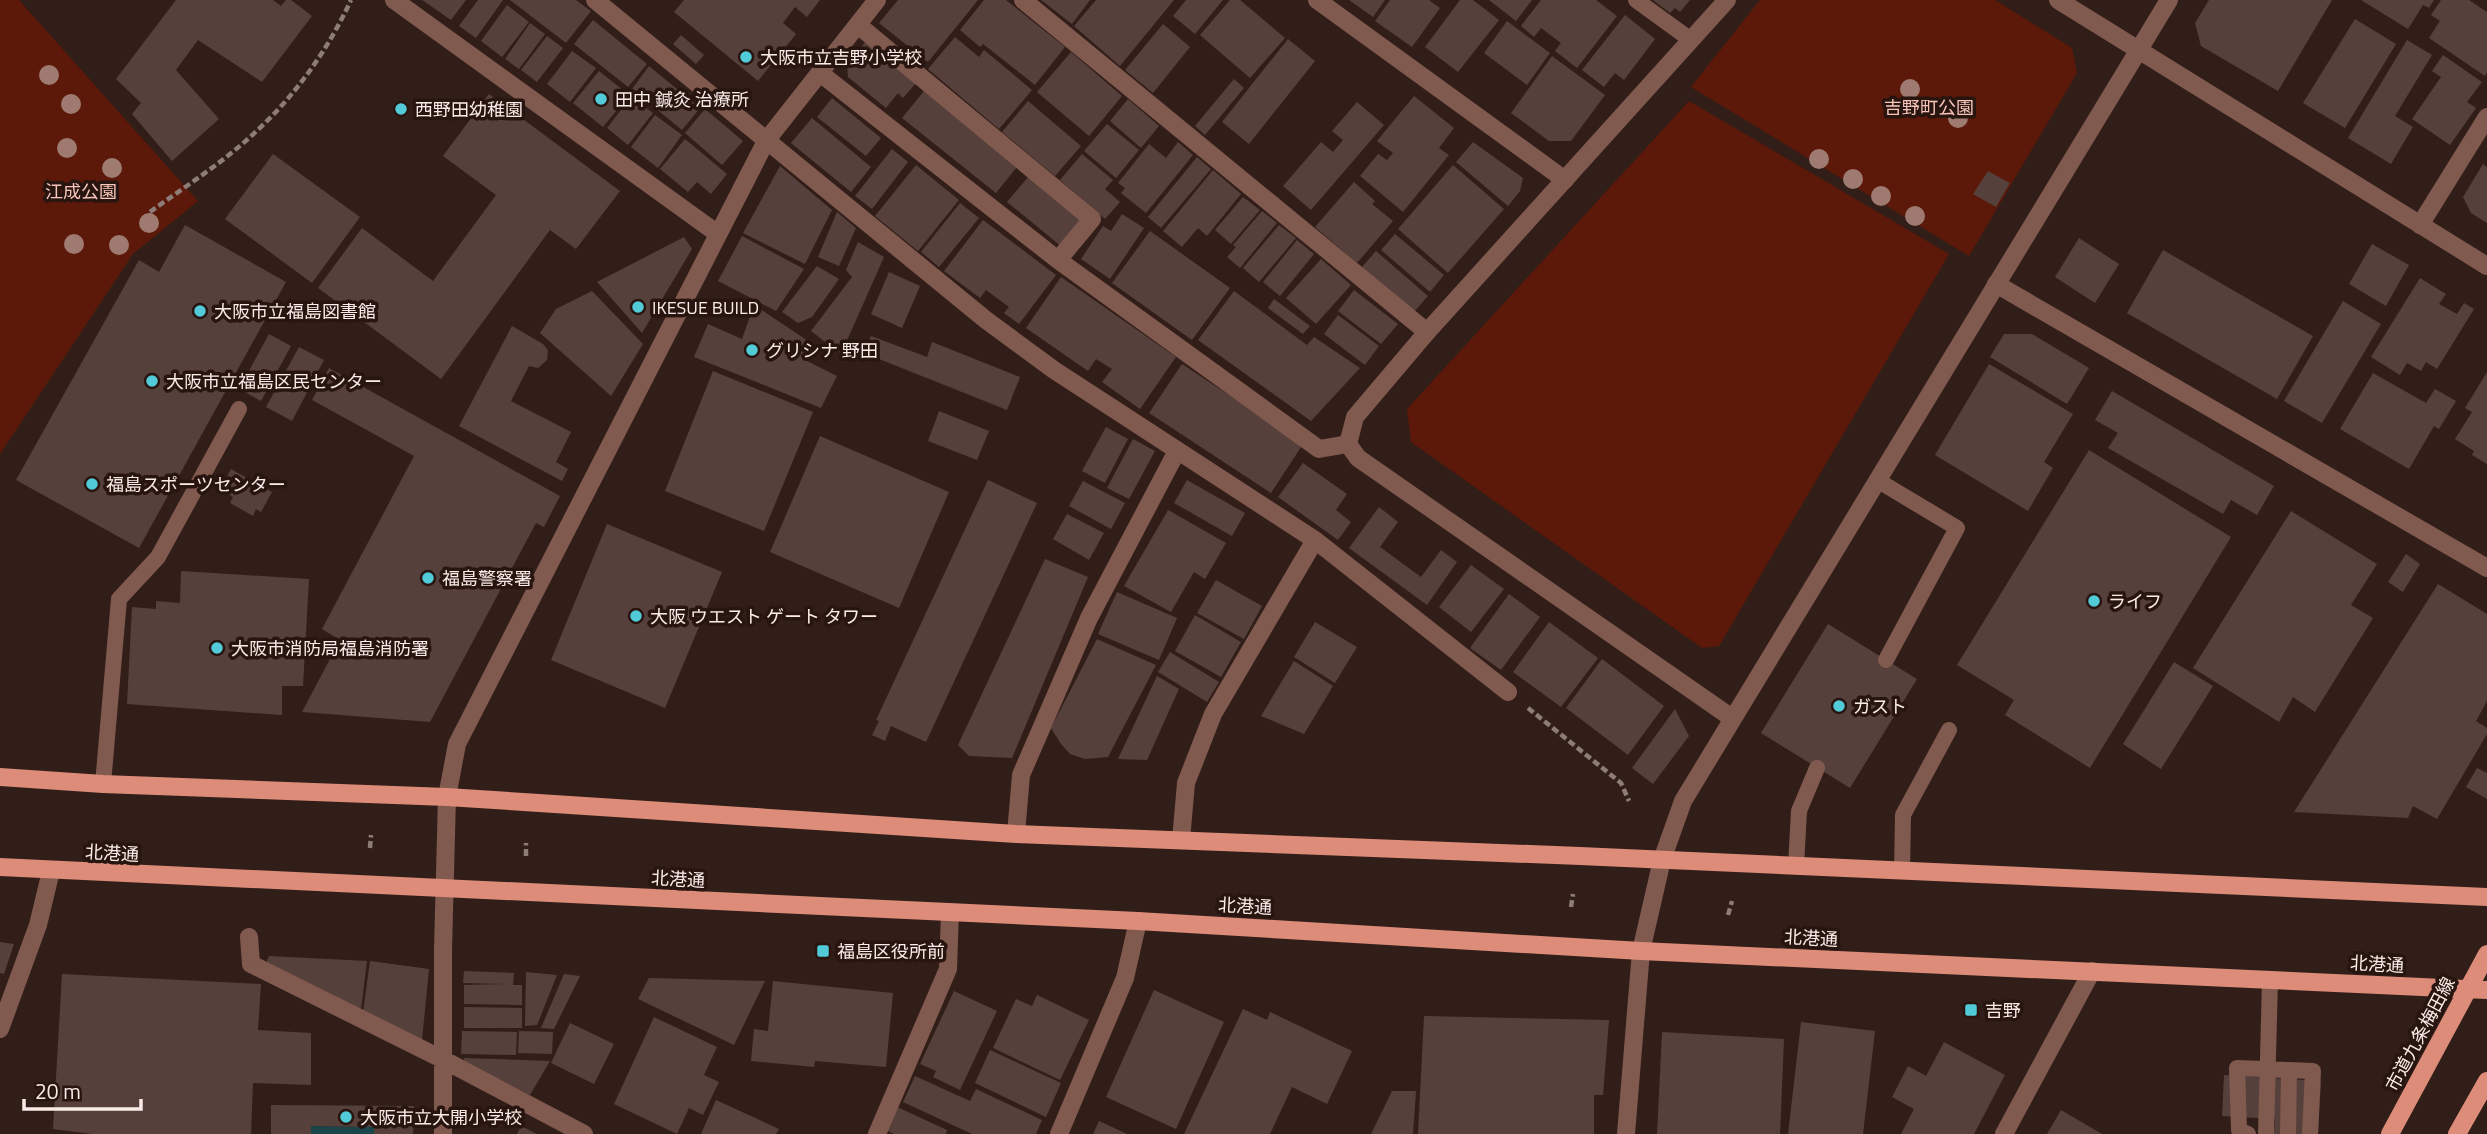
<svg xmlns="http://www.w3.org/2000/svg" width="2487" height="1134" viewBox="0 0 2487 1134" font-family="'Titillium Web','Noto Sans JP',sans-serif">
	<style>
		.green { fill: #5c1808 }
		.water { fill: #1a454a }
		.building { fill: #56403b }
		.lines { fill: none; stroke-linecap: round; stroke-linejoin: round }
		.path { stroke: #8d7c77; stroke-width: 4.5; stroke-dasharray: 7 3.5; stroke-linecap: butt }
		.service { stroke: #80594f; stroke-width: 16 }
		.minor { stroke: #80594f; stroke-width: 18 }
		.tertiary { stroke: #80594f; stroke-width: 18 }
		.primary { stroke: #dc8c78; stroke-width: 18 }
		.tree { fill: #9e7a71 }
		.poi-dot { fill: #52cbd8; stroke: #281510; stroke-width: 2.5 }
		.labels { text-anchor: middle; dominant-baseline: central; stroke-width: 7; stroke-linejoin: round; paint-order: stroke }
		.poi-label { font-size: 18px; fill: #f9ebe7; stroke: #281510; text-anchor: start }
		.park-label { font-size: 18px; fill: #f7c5b9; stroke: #281510 }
		.street-label { font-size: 18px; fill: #f9ebe7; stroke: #281510 }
	</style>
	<rect width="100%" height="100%" fill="#321e19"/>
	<path class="green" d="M0,0H19L198,201L133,254L0,454Z
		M1760,0H1995L2072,48L2077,73L1969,256L1691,87Z
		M1689,101L1949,254L1719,646L1702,648L1411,442L1407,409Z"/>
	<path class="water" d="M311,1126L374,1127V1134H311Z"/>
	<path class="building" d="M176,0H273L281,6L286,0H291L312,16L262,82L198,40L176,70L219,119L172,161L132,114L141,103L116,79Z
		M422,0H466L451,20Z
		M478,0H503L476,38L459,26Z
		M510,0H576L591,11L566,43Z
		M684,0H820L807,17L795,7L783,23L796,34L758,81L674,12Z
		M898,0H978L928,62L879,23Z
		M984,0H1006L1065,47L1035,85L983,44L980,47L960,30Z
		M1041,0H1090L1072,24Z
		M1096,0H1174L1120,66L1074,26Z
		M1186,0H1223L1195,34L1173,16Z
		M1230,0H1240L1285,38L1250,78L1200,35Z
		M1349,0H1385L1373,17Z
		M1390,0H1429L1440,8L1412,47L1375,21Z
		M1460,0H1473L1499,20L1458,72L1425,47Z
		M1489,0H1532L1516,21Z
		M1541,0H1596L1617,16L1577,68L1555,51L1561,43L1541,28L1534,37L1521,26Z
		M1653,0H1690L1680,12L1675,8L1670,13Z
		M2209,0H2332L2278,91L2201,46L2195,23Z
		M2361,0H2434L2429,8L2423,5L2408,29Z
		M2441,0H2469L2487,12V72L2485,76L2429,38L2440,21L2431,15Z
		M507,5L529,22L502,57L481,41Z
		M1625,15L1655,39L1624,80L1615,73L1604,87L1582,70Z
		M2355,19L2396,44L2345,128L2303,103Z
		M593,20L647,64L628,87L574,44Z
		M1507,21L1550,53L1527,85L1484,53Z
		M530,23L545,34L519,69L505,59Z
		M1163,24L1190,47L1153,93L1125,70Z
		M681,35L704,55L696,64L673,44Z
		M547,36L563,48L537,82L521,70Z
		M955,37L979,57L984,50L1032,90L999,129L928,69Z
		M1288,39L1315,61L1249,144L1222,122Z
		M2407,40L2432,55L2395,116L2413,127L2391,164L2348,138Z
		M866,41L916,83L903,98L898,93L886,108L848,77L847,64Z
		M572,51L596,68L570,102L547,84Z
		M1071,52L1122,96L1089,136L1037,92Z
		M2443,55L2482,82L2467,102L2476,108L2450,145L2412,119L2441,77L2432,71Z
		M1552,56L1605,95L1571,141H1549L1511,113Z
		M649,66L700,108L682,130L632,89Z
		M599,71L629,95L603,127L573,103Z
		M1234,79L1244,88L1205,135L1195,126Z
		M924,91L1017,167L996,193L902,118Z
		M489,94L620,191L576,249L550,230L441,379L318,288L362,228L433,281L496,195L443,156Z
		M1414,96L1454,128L1439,148L1449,155L1403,212L1360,176L1378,154L1387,160L1393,153L1377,141Z
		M631,97L653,113L628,145L607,128Z
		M832,98L881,138L866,156L817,117Z
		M1128,99L1159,126L1141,148L1110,121Z
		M1028,101L1081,146L1055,176L1002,132Z
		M1357,102L1384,125L1311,210L1283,186L1321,142L1333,152L1343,140L1332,131Z
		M705,109L743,141L722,165L685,133Z
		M655,115L682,135L658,168L631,147Z
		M812,118L871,167L851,192L791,143Z
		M1107,124L1139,150L1116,178L1084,151Z
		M685,139L727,174L711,194L697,182L688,192L660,169Z
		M1178,142L1193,155L1146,213L1121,193L1125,188L1118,183L1149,144L1166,158Z
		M1473,142L1523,178L1520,191L1508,206L1456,162Z
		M892,149L908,162L872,209L855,196Z
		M273,154L360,217L312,283L225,219Z
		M1082,154L1113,180L1105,189L1120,202L1105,219L1060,180Z
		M1197,157L1211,169L1161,228L1148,217Z
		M2483,164L2487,167V223L2471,213L2463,197Z
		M916,165L959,200L918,251L875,216Z
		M1453,165L1504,209L1448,273L1398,229Z
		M780,166L832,210L805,264L743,233Z
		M1213,170L1241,194L1207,236L1198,228L1182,247L1163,231Z
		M1988,171L2010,183L1996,207L1973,194Z
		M1029,176L1084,220L1062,247L1007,202Z
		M1354,182L1375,201L1372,204L1393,221L1357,263L1315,227Z
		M1243,197L1260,210L1231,244L1215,230Z
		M960,203L979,218L939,267L921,252Z
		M1262,211L1277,223L1240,268L1227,257L1236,247L1233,245Z
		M837,212L856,228L839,266L818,257Z
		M1122,214L1144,228L1110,279L1081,259L1103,226L1111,231Z
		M983,220L1056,275L1019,324L1004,313L1009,307L986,290L980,298L944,271Z
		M185,225L286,282L139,548L16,480L139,260L159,272Z
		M1279,225L1296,238L1259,282L1243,268Z
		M1150,231L1230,288L1192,340L1112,283Z
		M1395,234L1444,275L1430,292L1381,250Z
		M742,236L804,269L776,311L718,281Z
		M684,237L692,249L642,333L597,282Z
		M2079,238L2119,264L2095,303L2055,277Z
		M1297,240L1314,254L1280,296L1263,282Z
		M858,242L884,257L841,354L811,331L852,277L846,270Z
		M2372,244L2409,265L2386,306L2349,284Z
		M2163,250L2313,336L2277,399L2127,313Z
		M1376,251L1428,296L1413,313L1361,268Z
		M1321,259L1351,285L1316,324L1286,298Z
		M817,266L839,279L812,317L798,323L782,312Z
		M889,272L920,286L902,328L871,314Z
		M1061,277L1176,357L1140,409L1102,382L1112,369L1096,359L1088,371L1026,328Z
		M2420,278L2446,294L2439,304L2457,314L2464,303L2474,309L2437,369L2426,362L2421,371L2407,363L2400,375L2371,357Z
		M1354,290L1398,324L1381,344L1338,311Z
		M592,291L643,344L611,396L540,333L556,309Z
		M1234,291L1307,345L1314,337L1360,368L1311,421L1198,340Z
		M1274,299L1310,326L1303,334L1268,308Z
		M2343,301L2381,324L2322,423L2284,401Z
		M754,305L811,343L803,359L837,376L821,408L694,357L708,324L742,339Z
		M1338,315L1379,346L1365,365L1324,334Z
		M512,326L543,344L548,350L547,360L538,368L529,366L511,401L571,432L556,462L568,469L562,481L459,426Z
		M269,334L291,346L261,401L239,389Z
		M2004,334H2032L2089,368L2067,404L1990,357Z
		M871,336L927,357L932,342L1020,377L1007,410L864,353Z
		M299,347L324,360L292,421L266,407Z
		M1182,364L1303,444L1271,493L1149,413Z
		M1989,364L2073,414L2044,462L2053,468L2028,511L1935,455Z
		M329,368L560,496L544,527L536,523L430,722L302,712L340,640L322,629L414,456L312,400Z
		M713,371L813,412L764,531L665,491Z
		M2487,372V464L2472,455L2474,451L2455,439L2472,412L2465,408Z
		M2373,373L2426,403L2435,389L2456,401L2439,429L2434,426L2409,469L2340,429Z
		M2112,391L2274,486L2257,515L2231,500L2223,514L2108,448L2118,433L2095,420Z
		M939,411L989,431L977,460L928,441Z
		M1106,427L1128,439L1105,483L1082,471Z
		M820,436L949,492L899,608L770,552Z
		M1133,439L1155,451L1129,499L1107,488Z
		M2089,450L2231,537L2090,768L2005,715L2014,700L1957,665Z
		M1303,463L1347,494L1336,510L1351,522L1338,540L1278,497Z
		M231,469L272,492L261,512L256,509L253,516L230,503L233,497L220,489Z
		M988,480L1037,503L926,742L891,726L885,741L872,735L879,721L876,720Z
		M1187,480L1245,513L1232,536L1174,503Z
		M1083,481L1125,503L1111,529L1069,506Z
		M1379,507L1398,522L1380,547L1421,577L1441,550L1457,562L1427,605L1349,548Z
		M1168,510L1226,543L1205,579L1194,572L1171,612L1124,586Z
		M2291,511L2377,564L2351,605L2373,618L2315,712L2293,697L2279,722L2193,668Z
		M1067,514L1104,533L1089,560L1053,539Z
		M607,524L722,572L665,708L551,660Z
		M2406,554L2420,564L2403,592L2388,582Z
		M1045,559L1088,577L1012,758L969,756L958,745Z
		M1471,565L1504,589L1471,632L1439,607Z
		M181,571L309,579L303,686H282V715L127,704L132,607L156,609V601L180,603Z
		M1216,580L1262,606L1244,639L1197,613Z
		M2438,584L2487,614V701L2476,721L2487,728V734L2437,819L2413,806L2408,818L2294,812Z
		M1117,592L1177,618L1159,660L1098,634Z
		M1509,594L1540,617L1501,670L1470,648Z
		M1195,615L1241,642L1221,677L1175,651Z
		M1315,622L1357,647L1335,683L1294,657Z
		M1549,622L1598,658L1561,707L1513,672Z
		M1828,624L1917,679L1850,788L1761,733Z
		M1097,639L1156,665L1108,757L1085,759L1070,754L1061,744L1051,728Z
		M1170,652L1219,682L1207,702L1158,672Z
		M1602,659L1664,706L1628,755L1566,708Z
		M1294,661L1333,686L1304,734L1261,716Z
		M2174,662L2213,686L2161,769L2123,744Z
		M1157,676L1179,689L1147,760L1118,759Z
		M1675,709L1689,736L1653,784L1632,768Z
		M2477,768L2487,773V799L2466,787Z
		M0,942L14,944L4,974L0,973Z
		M269,956L367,961L361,1010L266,963Z
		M370,961L429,969L422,1040L363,1012Z
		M464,971L514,973L513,985H522V1005L464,1004V985L505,984L463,983Z
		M526,972L557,975L537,1025L525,1026Z
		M62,974L261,984L258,1030L311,1033V1085L253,1083L251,1134H92L53,1129Z
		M564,974L580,976L554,1029L541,1028Z
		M649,978L765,981L734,1045L638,999Z
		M773,981L893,993L886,1067L815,1061L814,1067L751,1061L754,1029L768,1031Z
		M1154,990L1224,1022L1176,1129L1106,1097Z
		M954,991L997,1011L960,1090L933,1077L936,1071L920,1064Z
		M1037,995L1089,1020L1060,1080L993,1048L1016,999L1032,1006Z
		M464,1007L522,1008V1028H464Z
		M1243,1009L1267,1020L1270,1012L1352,1051L1327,1104L1292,1087L1270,1134H1184Z
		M1424,1016L1609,1020L1603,1095H1594V1134H1418Z
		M654,1017L717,1047L704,1075L719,1082L703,1115L689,1108L677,1134L614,1104Z
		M1801,1022L1875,1031L1863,1134H1788Z
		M570,1023L614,1044L594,1084L551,1063Z
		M462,1031L517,1032L516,1055L461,1054Z
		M519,1031L553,1032L552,1054L518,1053Z
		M1662,1032L1784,1039L1780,1134H1657Z
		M1944,1042L2005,1075L1974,1134H1901L1914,1109L1892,1097L1908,1066L1926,1076Z
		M990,1050L1061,1083L1046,1117L975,1083Z
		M464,1058L550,1061L530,1095L464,1063Z
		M2224,1075L2321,1081L2318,1134H2274L2275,1119L2222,1116Z
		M915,1076L970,1101L976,1089L1042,1120L1036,1134H972L903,1102Z
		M1392,1091H1416L1413,1134H1371Z
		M716,1100L779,1129L776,1134H701Z
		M271,1105L414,1106L413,1134H374V1127L311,1126V1134H271Z
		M897,1107L947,1130L946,1134H894L886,1130Z
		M2061,1110L2102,1134H2047Z
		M1099,1121L1127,1134H1093Z
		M521,1126L537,1134H517Z"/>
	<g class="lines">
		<path class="path" d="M150,212C183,188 219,165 249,138C293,99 327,52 351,0
			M1528,708L1621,783L1629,801
			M370,848L371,835
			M526,856V843
			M1571,907L1573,894
			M1728,915L1732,901"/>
		<path class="service" d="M1636,0L1691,40
			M1877,480L1957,528L1886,660
			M103,784L119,599L158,557L239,409
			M1796,866L1799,811L1817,768
			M1902,871L1903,815L1949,730
			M2289,1070L2313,1071L2310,1134
			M2248,1134L2239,1130L2237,1068L2289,1070L2288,1134
			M2266,1134L2270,980"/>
		<path class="minor" d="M394,0L718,234
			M595,0L986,320L1054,370L1315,540L1508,692
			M1023,0L1427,332
			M1317,0L1565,180
			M858,25L1092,219L1058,260
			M820,73L1058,260L1319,449L1348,444
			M2420,225L2487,117
			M1996,284L2487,568
			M1016,834L1021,775L1089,618L1177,451
			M1181,840L1186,783L1213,714L1315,540
			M249,937L251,964L442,1059L584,1134
			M0,1029L38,925L51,871
			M443,1134V949L447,797L457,744L766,141L877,0
			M877,1134L948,969L950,912
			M1059,1134L1125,978L1138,921
			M1626,1134L1641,951
			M2004,1134L2092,971"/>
		<path class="tertiary" d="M1727,0L1427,332L1355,417L1348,444L1358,458L1732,718
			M2058,0L2487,266
			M1641,951L1662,860L1683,801L2169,0"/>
		<path class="primary" d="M0,777L103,784L447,797L1016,834L1580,856L2487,897
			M0,867L1138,921L1641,951L2487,990
			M2390,1134L2487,954
			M2457,1134L2487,1081"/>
	</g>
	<g class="tree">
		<circle cx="49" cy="75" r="10"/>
		<circle cx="1910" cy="89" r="10"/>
		<circle cx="71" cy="104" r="10"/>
		<circle cx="1958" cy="118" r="10"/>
		<circle cx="67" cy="148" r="10"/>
		<circle cx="1819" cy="159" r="10"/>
		<circle cx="112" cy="168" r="10"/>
		<circle cx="1853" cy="179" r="10"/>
		<circle cx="1881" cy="196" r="10"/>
		<circle cx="1915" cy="216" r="10"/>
		<circle cx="149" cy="223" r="10"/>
		<circle cx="74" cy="244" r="10"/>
		<circle cx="119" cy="245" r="10"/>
	</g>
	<g class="poi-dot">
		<circle cx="746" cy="57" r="7"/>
		<circle cx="601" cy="99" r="7"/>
		<circle cx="401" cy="109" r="7"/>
		<circle cx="638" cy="307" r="7"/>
		<circle cx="200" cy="311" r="7"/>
		<circle cx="752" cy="350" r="7"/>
		<circle cx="152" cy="381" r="7"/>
		<circle cx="92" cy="484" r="7"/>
		<circle cx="428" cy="578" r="7"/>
		<circle cx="2094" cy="601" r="7"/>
		<circle cx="636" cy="616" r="7"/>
		<circle cx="217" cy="648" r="7"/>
		<circle cx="1839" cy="706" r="7"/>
		<rect x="816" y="944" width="14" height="14" rx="3.5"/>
		<rect x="1964" y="1003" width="14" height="14" rx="3.5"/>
		<circle cx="346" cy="1117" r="7"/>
	</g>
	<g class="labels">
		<g class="poi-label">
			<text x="760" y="57">大阪市立吉野小学校</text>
			<text x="615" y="99">田中 鍼灸 治療所</text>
			<text x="415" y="109">西野田幼稚園</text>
			<text x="652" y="307">IKESUE BUILD</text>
			<text x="214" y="311">大阪市立福島図書館</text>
			<text x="766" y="350">グリシナ 野田</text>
			<text x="166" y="381">大阪市立福島区民センター</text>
			<text x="106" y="484">福島スポーツセンター</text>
			<text x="442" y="578">福島警察署</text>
			<text x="2108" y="601">ライフ</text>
			<text x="650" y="616">大阪 ウエスト ゲート タワー</text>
			<text x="231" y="648">大阪市消防局福島消防署</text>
			<text x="1853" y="706">ガスト</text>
			<text x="837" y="951">福島区役所前</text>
			<text x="1985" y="1010">吉野</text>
			<text x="360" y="1117">大阪市立大開小学校</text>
		</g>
		<g class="park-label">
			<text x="1929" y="107">吉野町公園</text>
			<text x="81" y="191">江成公園</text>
		</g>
		<g class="street-label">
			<text transform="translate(112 853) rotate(3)">北港通</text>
			<text transform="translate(678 879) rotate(3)">北港通</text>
			<text transform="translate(1245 906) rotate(3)">北港通</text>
			<text transform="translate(1811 938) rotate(3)">北港通</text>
			<text transform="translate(2377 964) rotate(3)">北港通</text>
			<text transform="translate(2420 1034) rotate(-62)">市道九条梅田線</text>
		</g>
	</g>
	<path d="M24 1099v10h117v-10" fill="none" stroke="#f9ebe7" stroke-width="3.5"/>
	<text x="35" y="1099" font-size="21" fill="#f9ebe7" stroke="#281510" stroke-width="5" paint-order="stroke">20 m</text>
</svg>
